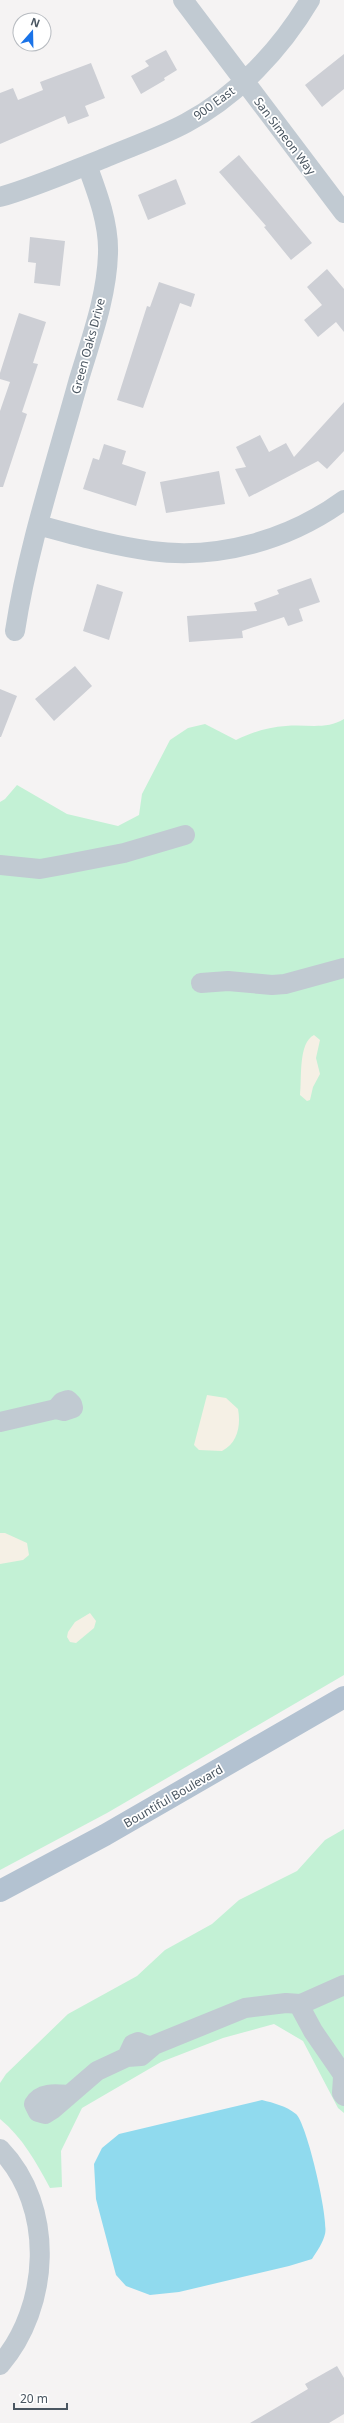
<svg xmlns="http://www.w3.org/2000/svg" width="344" height="2423" viewBox="0 0 344 2423" font-family="'Noto Sans',sans-serif">
	<style>
		.green { fill: #c3f1d5 }
		.sand { fill: #f5f0e5 }
		.water { fill: #90daee }
		.building { fill: #cdcfd5 }
		.lines { fill: none; stroke-linecap: round; stroke-linejoin: round }
		.minor { stroke: #c1cad2; stroke-width: 20 }
		.major { stroke: #b3c2d1; stroke-width: 22 }
		.labels { text-anchor: middle; dominant-baseline: central; stroke-width: 3.5; stroke-linejoin: round; paint-order: stroke }
		.street-label { font-size: 12px; fill: #4a5661; stroke: #fff }
	</style>
	<rect width="100%" height="100%" fill="#f5f3f3"/>
	<path class="green" d="M344,719V1675L107,1813L0,1870V802L5,799L17,785L67,814L118,826L139,815L142,794L170,740L188,728L205,724L236,740C253,732 268,727 286,726C307,724 326,730 344,719Z
		M344,1829V2113L338,2108L303,2041L274,2024L223,2038L161,2062L82,2108L61,2151L62,2187L50,2188C36,2162 23,2138 0,2119V2083L6,2074L68,2014L137,1976L165,1950L212,1924L239,1900L297,1871L325,1840Z"/>
	<path class="sand" d="M314,1035L320,1040L316,1058L320,1074L313,1087L310,1100L307,1101L300,1095C302,1078 298,1043 314,1035Z
		M207,1395L226,1398L238,1409C241,1425 238,1443 222,1451L199,1450L194,1445Z
		M0,1533H5L27,1543L29,1555L23,1560L0,1564Z
		M90,1613L96,1621L94,1628L76,1643L70,1642L67,1637L68,1632L75,1622Z"/>
	<path class="water" d="M262,2100C274,2103 286,2106 296,2114C307,2124 329,2219 325,2234C323,2243 317,2251 312,2259L289,2266L179,2292L150,2295L126,2286L116,2275L96,2199L94,2164L102,2148L119,2134Z"/>
	<path class="building" d="M166,50L177,70L164,78L165,80L141,94L131,76L149,66L145,61Z
		M344,54V89L322,107L305,85Z
		M91,63L105,98L85,106L89,116L68,124L65,116L0,144V93L13,88L18,100L43,90L40,82Z
		M239,155L312,243L291,260L264,227L266,226L219,172Z
		M176,179L186,204L148,220L138,195Z
		M30,237L65,241L60,286L34,283L36,263L28,262Z
		M327,269L344,289V332L336,322L318,337L304,320L322,305L307,287Z
		M159,282L195,294L191,307L180,303L143,408L117,400L147,306L150,307Z
		M19,313L46,322L33,363L38,364L22,412L27,414L3,487H0V411L10,382L0,379V373Z
		M344,402V451L327,469L318,461L249,497L235,469L246,467L236,447L260,435L269,452L286,443L294,457Z
		M104,444L126,451L122,464L146,472L136,506L83,489L93,458L99,460Z
		M219,471L225,504L166,513L160,482Z
		M311,578L320,602L299,609L303,621L288,626L284,617L242,631L243,638L189,642L187,616L257,611L254,603L279,594L277,590Z
		M97,584L123,592L109,640L83,631Z
		M75,666L92,686L54,721L35,699Z
		M0,689L17,696L1,737H0Z
		M337,2366L344,2378V2414L329,2423H250L308,2389L305,2384Z"/>
	<g class="lines">
		<path class="minor" d="M183,0L344,213
			M0,197C35,187 69,172 102,159C130,147 160,137 186,123C237,96 281,49 310,0
			M38,525C75,535 113,546 151,551C219,560 289,540 344,500
			M15,631C28,546 56,463 79,379C91,339 107,296 108,253C109,223 97,192 87,165
			M0,865L40,869L62,865L124,853L185,835
			M201,983L228,981L272,985L285,984L344,968
			M0,1422L56,1409L64,1411L73,1408L72,1404L68,1400L62,1402L56,1409
			M344,1985L299,2005L313,2031L344,2076
			M154,2045L148,2046L138,2042L133,2044L127,2057L141,2056L154,2045L245,2008L286,2003L300,2004
			M343,2077L342,2093L344,2096
			M68,2095C56,2094 41,2092 34,2104L38,2112L45,2114L53,2109L97,2071L127,2057
			M0,2149C56,2207 50,2307 0,2365"/>
		<path class="major" d="M0,1891L105,1835L344,1697"/>
	</g>
	<g class="labels">
		<g class="street-label">
			<text transform="translate(214 103) rotate(-36)">900 East</text>
			<text transform="translate(285 136) rotate(53)">San Simeon Way</text>
			<text transform="translate(88 346) rotate(-75)">Green Oaks Drive</text>
			<text transform="translate(173 1796) rotate(-30)">Bountiful Boulevard</text>
		</g>
	</g>
	<g transform="translate(32 32) rotate(20)"><circle r="19" fill="#ffffff" stroke="#b7bbc0"/>
	<path d="M0-3L7 15L0 10L-7 15Z" fill="#1a73e8"/>
	<text y="-6" font-size="11" font-weight="bold" text-anchor="middle" fill="#4a5661">N</text>
	</g>
	<path d="M14 2403v6h53v-6" fill="none" stroke="#4a5661" stroke-width="2"/>
	<text x="20" y="2403" font-size="12" fill="#4a5661" stroke="#ffffff" stroke-width="3" paint-order="stroke">20 m</text>
</svg>
